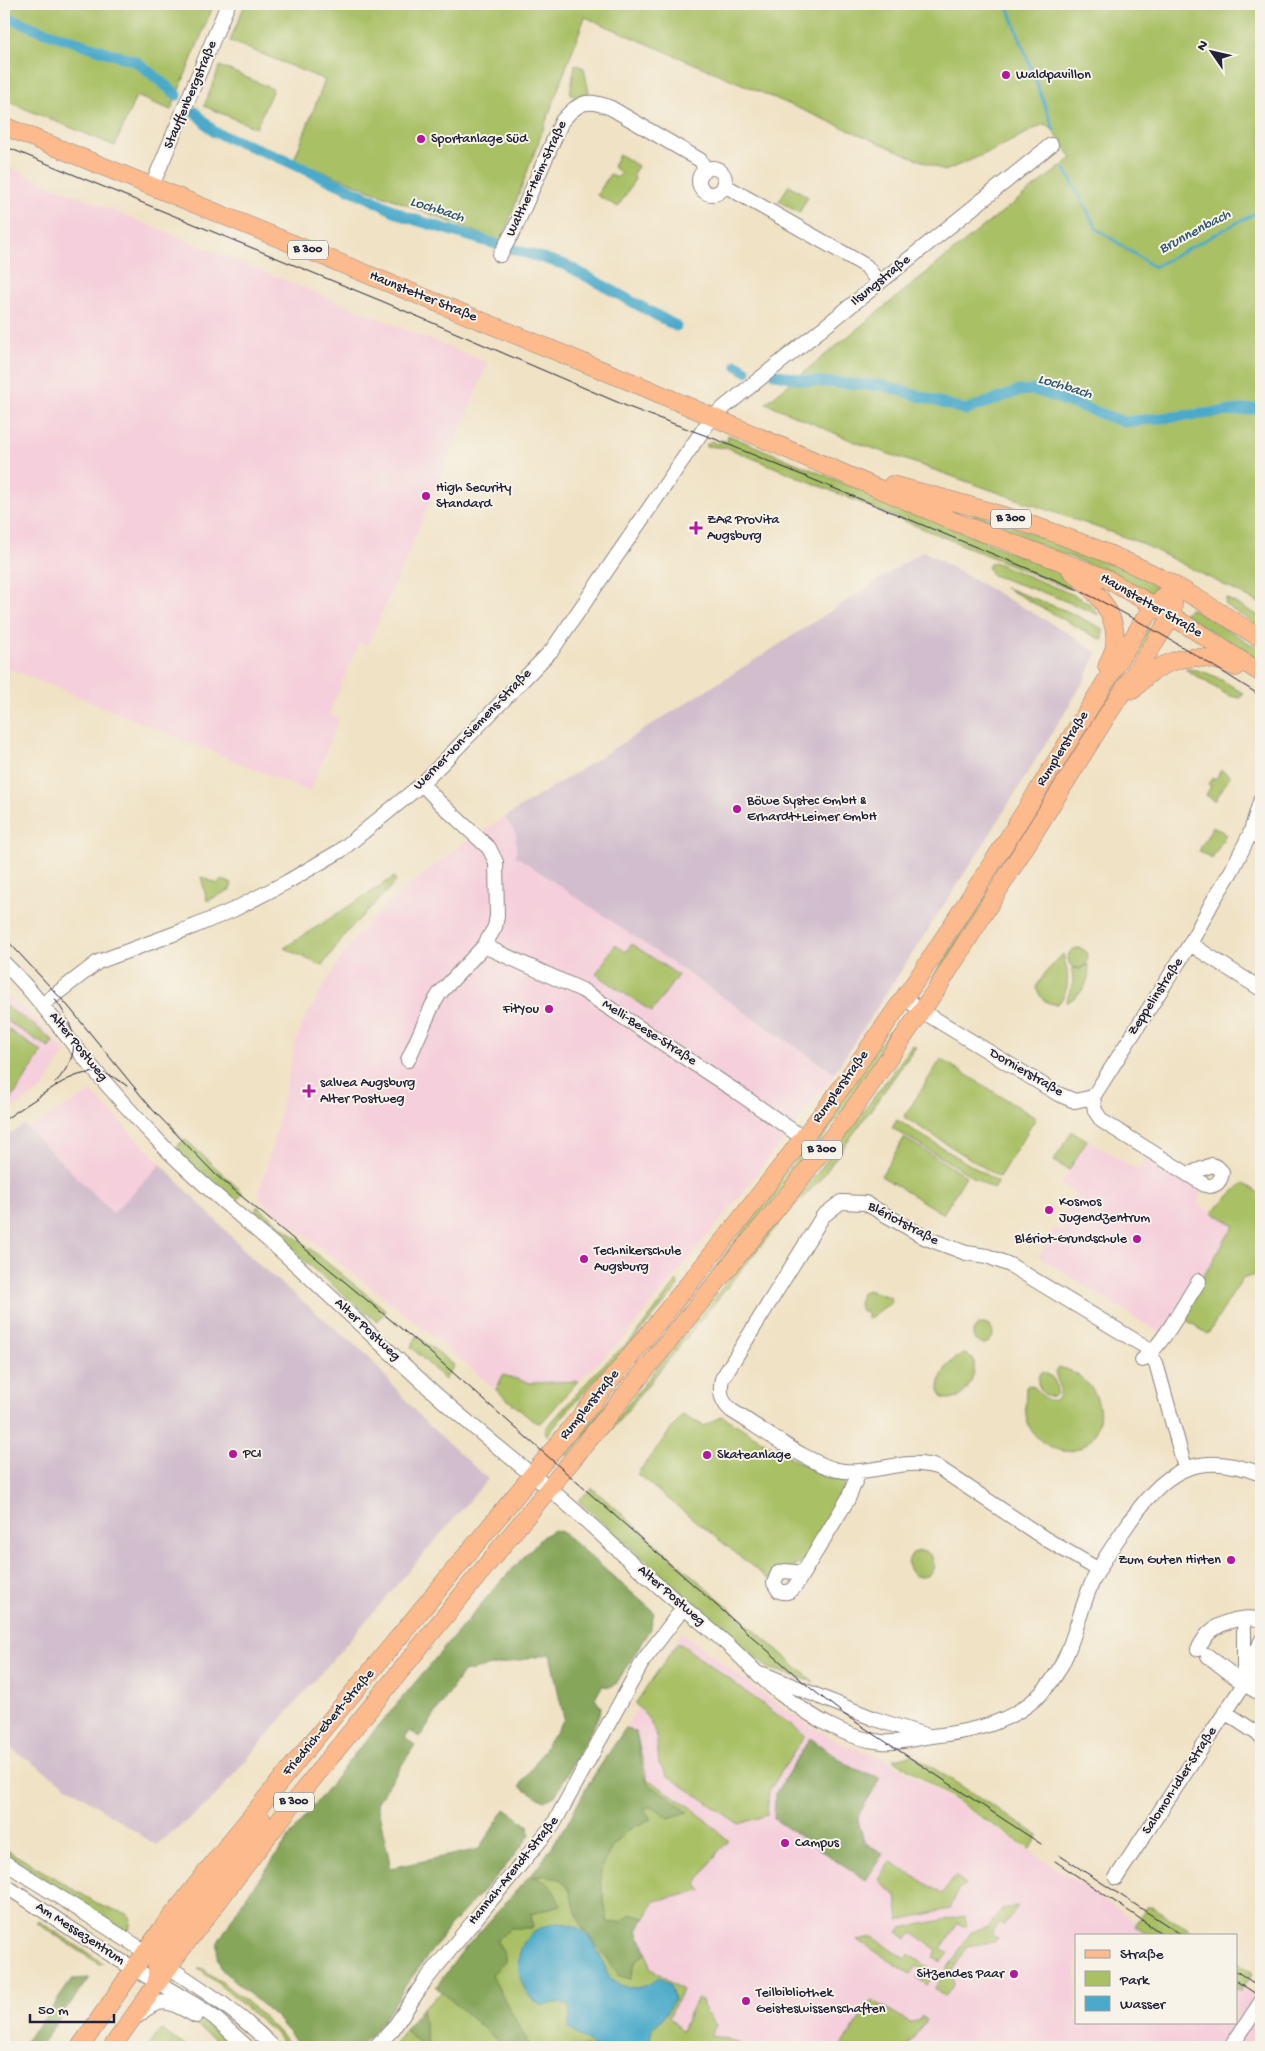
<svg xmlns="http://www.w3.org/2000/svg" width="1265" height="2051" viewBox="0 0 1265 2051" font-family="'Gochi Hand',sans-serif">
	<style>
		.built { fill: #f5cfdb }
		.industrial { fill: #d1bdcc }
		.green { fill: #a9c065; stroke: #667150 }
		.forest { fill: #86a65a; stroke: #54644a }
		.water { fill: #4baaca; stroke: #366682 }
		.lines { fill: none; stroke-linecap: round; stroke-linejoin: round }
		.stream { stroke: #4baaca; stroke-width: 3 }
		.canal { stroke: #4baaca; stroke-width: 11 }
		.minor-casing { stroke: #898280; stroke-width: 16 }
		.major-casing { stroke: #898280; stroke-width: 19 }
		.minor { stroke: #fff; stroke-width: 14 }
		.major { stroke: #fcba8d; stroke-width: 18 }
		.tram { stroke: #22223b; stroke-width: 1 }
		.poi-dot { fill: #b5179e; stroke: #f7f3e8; stroke-width: 2 }
		.labels { text-anchor: middle; dominant-baseline: central; stroke-width: 4; stroke-linejoin: round; paint-order: stroke }
		.shield { fill: #f7f3e8; stroke: #62616f; stroke-width: 1 }
		.shield-label { font-size: 12px; font-weight: bold; fill: #22223b }
		.poi-label { font-size: 14px; fill: #22223b; stroke: #f7f3e8; text-anchor: start }
		.street-label { font-size: 14px; fill: #22223b; stroke: #f7f3e8 }
		.water-label { font-size: 15px; font-style: italic; fill: #325874; stroke: #f7f3e8 }
	</style>
	<rect width="100%" height="100%" fill="#f7f3e8"/>
	<filter id="ink" filterUnits="userSpaceOnUse"><feTurbulence type="fractalNoise" baseFrequency=".02" numOctaves="2"/><feDisplacementMap in="SourceGraphic" scale="10" xChannelSelector="R" yChannelSelector="G"/><feConvolveMatrix kernelMatrix="1 2 1 2 8 2 1 2 1" color-interpolation-filters="sRGB"/></filter>
	<filter id="wash" filterUnits="userSpaceOnUse"><feTurbulence type="fractalNoise" baseFrequency=".0096" numOctaves="4" result="noise"/><feDisplacementMap in="SourceGraphic" scale="20" xChannelSelector="R" yChannelSelector="G"/><feGaussianBlur stdDeviation="1.12" result="paint"/><feColorMatrix in="noise" values="0 0 0 0 0 0 0 0 0 0 0 0 0 0 0 0 0 1.4 0 .05"/><feComposite in="paint" operator="in"/></filter>
	<g filter="url(#wash)">
		<rect width="100%" height="100%" fill="#f0e2c4"/>
		<path class="built" d="M4,166L488,363L405,561L367,646L359,643L329,714L339,719L310,792L4,666Z
			M923,551L1068,633L1097,653L1084,681L987,839L833,1076L734,1203L626,1336L578,1381L530,1383L503,1375L496,1390L440,1342L258,1198L274,1141L295,1044L306,1017L340,959L358,934L394,897L464,843L777,646Z
			M4,992L41,1025L65,1052L43,1089L4,1114Z
			M91,1092L161,1164L113,1213L27,1129Z
			M1088,1140L1138,1171L1148,1157L1202,1191L1197,1203L1234,1225L1166,1337L1038,1256L1055,1228L1062,1232L1070,1220L1063,1215L1076,1194L1061,1184Z
			M681,1632L782,1708L840,1743L884,1758L949,1798L1157,1935H1076V2022H1236V1985L1261,2001V2047H392L442,1992L541,1863L567,1824L589,1783L625,1729Z"/>
		<path class="industrial" d="M923,551L1068,633L1097,653L1084,681L987,839L834,1073L516,856V834L505,817L777,646Z
			M24,1125L113,1213L161,1164L259,1265L367,1355L422,1419L488,1479L210,1802L156,1845L4,1744V1138Z"/>
		<path class="green" d="M4,4H214L171,110L136,96L115,146L4,100Z
			M245,4H1261V604L1141,543L855,442L766,403L984,226L1072,158L1052,129L1044,124L994,150L945,171L585,17L501,242L294,160L325,80L230,41Z
			M575,64L584,68L589,93C583,97 577,97 570,94Z
			M220,66L273,89L256,128L204,106Z
			M619,154L638,166L633,174L635,179L618,207L597,195L610,174L617,178L621,173L613,167Z
			M789,185L808,197L799,213L779,201Z
			M728,435L1066,575L1071,580L1069,589L728,448L705,446L711,441L719,444L721,440L727,442Z
			M977,514L1105,559L1151,581L1155,586V592L1150,595L1087,564L971,517Z
			M994,562L1074,595L1090,604L1099,615L1053,596L992,575L988,567L991,563Z
			M1004,587L1067,611L1103,629V641Z
			M1226,598L1261,617V628L1225,605Z
			M1188,609L1195,610L1261,650V663L1184,614Z
			M1145,629L1153,634L936,979L933,977L1015,848L1057,773Z
			M1185,669C1208,669 1225,682 1244,694L1240,698L1229,696Z
			M1221,770L1230,776L1215,801L1206,795L1211,786L1208,784L1213,777L1216,779Z
			M1213,826L1226,834L1212,859L1199,851Z
			M201,877L218,884L221,880L232,883L230,890L207,901Z
			M394,877L396,882L346,933L322,966L284,948Z
			M632,944L678,975L652,1012L596,974L615,945L626,952Z
			M1068 958a10 10 0 1 1 20 0a10 10 0 1 1-20 0Z
			M1063,954C1068,973 1072,987 1058,1004C1046,1005 1040,998 1036,987L1046,972Z
			M1088,964C1092,982 1081,995 1066,1003L1073,982L1072,970L1073,968L1080,969Z
			M4,1005L38,1028L53,1041L49,1048L4,1019Z
			M4,1027L42,1052L4,1111Z
			M889,1031L897,1036L816,1147L569,1456L565,1454L691,1301Z
			M913,1045L916,1047L820,1180L785,1216L587,1460L582,1465L579,1464L744,1260L818,1172Z
			M941,1059L1036,1118L999,1177L904,1117Z
			M897,1120L998,1182L993,1189L892,1128Z
			M1072,1131L1087,1140L1069,1170L1054,1161Z
			M904,1138L966,1176L943,1214L881,1176Z
			M186,1140L243,1193L235,1203L176,1150L180,1143Z
			M1243,1183L1261,1194V1273L1242,1279L1208,1334L1180,1316L1234,1225L1212,1212Z
			M257,1206L387,1311L377,1321L355,1304L253,1218Z
			M677,1281L678,1287L635,1339L573,1404L547,1436L545,1430L548,1426L597,1371L634,1337Z
			M868,1290L890,1297L892,1302L868,1319L866,1311L861,1312L859,1304L862,1293Z
			M973 1334a10 10 0 1 1 20 0a10 10 0 1 1-20 0Z
			M417,1336L454,1365L445,1380L411,1347Z
			M965,1354L973,1358C979,1375 964,1406 943,1398L939,1390C939,1374 949,1359 965,1354Z
			M1059,1367C1130,1388 1096,1475 1047,1445C1023,1430 1025,1413 1026,1387L1029,1385C1041,1387 1040,1403 1056,1400C1065,1390 1057,1383 1055,1371Z
			M1042,1372C1053,1375 1057,1382 1057,1393L1054,1397L1045,1395C1040,1389 1036,1383 1039,1375Z
			M503,1375L530,1383L578,1381L543,1421L539,1423L533,1421L496,1390Z
			M682,1415L704,1426L722,1416L801,1464L843,1480L846,1490L802,1563L768,1579L637,1474Z
			M592,1488L814,1682L768,1668L578,1501Z
			M908 1564a13 13 0 1 1 26 0a13 13 0 1 1-26 0Z
			M678,1642L805,1735L769,1791L767,1815L739,1824L668,1776L659,1764L656,1733L646,1715L635,1704Z
			M625,1729L636,1732L647,1779L691,1807L729,1841L718,1852L696,1884L702,1891L655,1901L637,1931L647,1953L650,1967L682,1990L669,2017L682,2031L692,2007L698,1998L702,2000L705,2012L716,2025L711,2035L741,2044L745,2047H399L395,2044L405,2030L421,2045L428,2046L422,2008L442,1992L541,1863L567,1824L589,1783Z
			M913,1755L1039,1836L1030,1849L893,1759Z
			M7,1850L102,1906L128,1914L131,1919L129,1931L121,1928L10,1857Z
			M890,1861L942,1894L956,1876L965,1885L958,1890L950,1909L899,1920L896,1896L879,1880Z
			M1018,1906L1004,1925L999,1924L991,1934L997,1938L993,1943L991,1942L968,1946L951,1972L954,1984L945,1997L934,1989L971,1932L989,1927L1002,1909Z
			M1147,1907H1153L1196,1935H1149L1135,1926Z
			M964,1916L967,1924L965,1927L958,1923L941,1949L948,1953L941,1962L933,1957L937,1950L912,1933L907,1939L898,1932L901,1928Z
			M39,1921L103,1963L99,1964L37,1923Z
			M873,1937L906,1959L909,1954L930,1968L933,1975L927,1985L916,1977L921,1969L916,1966L910,1974L858,1940Z
			M1236,1961L1252,1972L1251,1976L1241,1991L1236,1990Z
			M198,1969H203C236,1992 266,2016 292,2047H286L272,2030L216,1982Z
			M872,2000L910,2022L918,2021L922,2016L926,2020L907,2047H841Z
			M173,2010C195,2015 216,2032 233,2047H227Z
			M161,2030L187,2047H148Z"/>
		<path class="forest" d="M554,1530L562,1532L654,1612L651,1627L616,1684L610,1687L602,1686L595,1699L601,1707L600,1714L555,1796L544,1801L520,1786L564,1719L550,1654L463,1672L420,1737L409,1731L405,1738L415,1745L377,1803L391,1868L479,1849L505,1809L529,1826L530,1835L506,1866L450,1926L406,1985L382,2023L362,2045L359,2047H301L277,2018L222,1970L217,1957L218,1942L243,1901L294,1831L352,1757L494,1589L543,1536Z
			M625,1729L636,1732L643,1774L650,1786L669,1797L688,1812L669,1818L654,1807L643,1808L651,1819L628,1830L612,1847L601,1868L602,1889L608,1923L622,1922L630,1914L645,1918L637,1931L647,1953L636,1960L630,1979L620,1976L580,1924L569,1889L560,1879L545,1876L533,1877C551,1882 553,1888 560,1905L531,1914L533,1928H510L497,1941L505,1956V1962L492,1974C502,1999 518,2022 530,2047H505L436,1987L460,1954L541,1863L567,1824L589,1783Z
			M810,1738L853,1768L881,1778L859,1814L858,1820L864,1842L883,1854L866,1880L774,1819L775,1794Z
			M89,1978L39,2047H20L48,2014L72,1979Z
			M422,2008L428,2046L421,2045L405,2030Z"/>
		<path class="water" d="M560,1923C594,1926 597,1953 610,1978C624,1991 644,1992 658,1977L671,1985L674,2000L663,2018L652,2028L650,2039L654,2047H595L569,2029L570,2008L568,2004L554,2003L543,2006C518,1996 510,1955 529,1936C538,1927 548,1925 560,1923Z"/>
		<g class="lines">
			<path class="stream" d="M1007,4L1054,130
				M1065,169L1097,229L1154,267L1261,210"/>
			<path class="canal" d="M4,16L42,31L137,62L177,95
				M195,112L214,132L280,158L371,199L406,217L566,265L676,326
				M737,365L746,371
				M775,374L807,381L885,386L966,410L1019,391L1035,390L1124,422L1261,408"/>
		</g>
	</g>
	<g filter="url(#ink)">
		<g class="lines">
			<defs>
				<path id="minor" d="M699 181a13 13 0 1 1 26 0a13 13 0 1 1-26 0Z
					M724,185L866,266L879,283
					M152,186L228,4
					M500,255L515,228L562,121C578,102 587,98 611,108L700,160L706,170
					M1190,944L1261,989
					M484,946L582,990L737,1092L803,1138
					M4,963C33,991 56,1023 81,1054C108,1087 137,1119 167,1150C205,1188 248,1222 289,1258C339,1304 389,1352 440,1398C476,1430 514,1460 552,1491C587,1520 619,1552 654,1582C677,1603 702,1622 726,1643C745,1660 762,1680 782,1695C811,1716 845,1739 882,1742C899,1744 915,1738 932,1736C976,1731 1017,1722 1047,1687C1072,1657 1076,1620 1091,1585C1100,1564 1113,1546 1126,1527C1163,1472 1195,1448 1261,1474
					M905,998L922,1011L1058,1094L1075,1101L1093,1097
					M43,1004L98,962L195,926L233,910L287,882L340,851L422,784L552,650L712,417L1051,145
					M408,1060L432,1006L440,993L484,946L495,927L497,916L496,862L489,848L440,803L422,784
					M1093,1097L1190,944L1213,901L1232,870L1250,834L1261,799
					M1093,1097L1095,1111L1102,1121L1205,1185L1210,1186C1218,1185 1221,1180 1222,1172L1217,1167L1212,1165L1189,1174
					M1142,1360C1163,1346 1184,1303 1199,1281
					M1099,1570L1044,1538L939,1468C905,1456 878,1474 844,1471C815,1469 759,1427 732,1411C721,1402 719,1392 722,1379L823,1216L841,1202L865,1203L926,1238L966,1253L987,1256L1010,1265L1144,1346L1156,1363L1185,1468
					M785,1571L803,1573C797,1583 793,1596 779,1591L774,1583L778,1573Z
					M803,1573L848,1499L859,1472
					M1198,1649C1201,1644 1205,1637 1209,1633C1221,1621 1246,1615 1261,1620
					M1208,1656L1244,1684L1261,1694
					M763,1674L875,1719L928,1736
					M1244,1676V1629
					M1244,1684L1261,1676
					M1225,1712L1261,1736
					M4,1862C55,1894 107,1927 158,1960C199,1987 239,2012 273,2047
					M1116,1878L1244,1684L1261,1641
					M4,1885L116,1958L199,2007L215,2018L247,2047
					M138,2016C161,1994 172,2002 196,2016
					M375,2047L393,2029L424,1982L454,1945L553,1825L643,1661L684,1607
					M1231,2047L1261,2002"/>
				<path id="major" d="M4,126L641,386L958,523L1105,578L1172,616L1261,673
					M892,485C975,506 1058,530 1136,566C1180,586 1221,613 1261,639
					M1071,570C1094,589 1121,615 1114,649C1112,655 1109,661 1107,667
					M1133,690C1139,684 1145,676 1152,672C1180,653 1207,654 1236,667
					M157,1982V1959L250,1837L261,1818
					M80,2047L161,1930L230,1842L624,1364L740,1220L834,1098L920,975L1009,837L1144,620L1155,606L1175,586
					M112,2047L180,1951L293,1803L794,1187L852,1111L938,987L1106,717L1172,616L1175,586"/>
			</defs>
			<use href="#minor" class="minor-casing"/>
			<use href="#major" class="major-casing"/>
			<use href="#minor" class="minor"/>
			<use href="#major" class="major"/>
			<path class="tram" d="M4,146L384,302L631,408L715,439L1070,586C1137,617 1199,657 1261,696
				M4,937L68,1006L152,1109L216,1175L433,1355L809,1687L845,1715L1041,1844
				M55,999C77,1030 83,1053 55,1083
				M4,1120C17,1111 30,1103 43,1094C72,1075 96,1061 127,1086
				M1059,1855L1182,1935
				M1055,1861L1164,1935
				M1236,1971L1261,1988
				M1236,1981L1261,1997"/>
		</g>
	</g>
	<g class="poi-dot">
		<circle cx="1006" cy="75" r="5"/>
		<circle cx="421" cy="139" r="5"/>
		<circle cx="426" cy="496" r="5"/>
		<path d="M693.5 520.5h5v5h5v5h-5v5h-5v-5h-5v-5h5z"/>
		<circle cx="737" cy="809" r="5"/>
		<circle cx="549" cy="1009" r="5"/>
		<path d="M306.5 1083.5h5v5h5v5h-5v5h-5v-5h-5v-5h5z"/>
		<circle cx="1049" cy="1210" r="5"/>
		<circle cx="1137" cy="1239" r="5"/>
		<circle cx="584" cy="1259" r="5"/>
		<circle cx="233" cy="1454" r="5"/>
		<circle cx="707" cy="1455" r="5"/>
		<circle cx="1231" cy="1560" r="5"/>
		<circle cx="785" cy="1843" r="5"/>
		<circle cx="1014" cy="1974" r="5"/>
		<circle cx="746" cy="2001" r="5"/>
	</g>
	<g class="labels">
		<g class="shield">
			<rect x="288" y="240.5" width="40" height="19" rx="4"/>
			<rect x="991" y="509.5" width="40" height="19" rx="4"/>
			<rect x="802" y="1140.5" width="40" height="19" rx="4"/>
			<rect x="274" y="1792.5" width="40" height="19" rx="4"/>
		</g>
		<g class="shield-label">
			<text x="308" y="250">B 300</text>
			<text x="1011" y="519">B 300</text>
			<text x="822" y="1150">B 300</text>
			<text x="294" y="1802">B 300</text>
		</g>
		<g class="poi-label">
			<text x="1016" y="75">Waldpavillon</text>
			<text x="431" y="139">Sportanlage Süd</text>
			<text x="436" y="488">High Security<tspan x="436" dy="16">Standard</tspan></text>
			<text x="707" y="520">ZAR ProVita<tspan x="707" dy="16">Augsburg</tspan></text>
			<text x="747" y="801">Böwe Systec GmbH &amp;<tspan x="747" dy="16">Erhardt+Leimer GmbH</tspan></text>
			<text x="539" y="1009" text-anchor="end">FitYou</text>
			<text x="320" y="1083">salvea Augsburg<tspan x="320" dy="16">Alter Postweg</tspan></text>
			<text x="1059" y="1202">Kosmos<tspan x="1059" dy="16">Jugendzentrum</tspan></text>
			<text x="1127" y="1239" text-anchor="end">Blériot-Grundschule</text>
			<text x="594" y="1251">Technikerschule<tspan x="594" dy="16">Augsburg</tspan></text>
			<text x="243" y="1454">PCI</text>
			<text x="717" y="1455">Skateanlage</text>
			<text x="1221" y="1560" text-anchor="end">Zum Guten Hirten</text>
			<text x="795" y="1843">Campus</text>
			<text x="1004" y="1974" text-anchor="end">Sitzendes Paar</text>
			<text x="756" y="1993">Teilbibliothek<tspan x="756" dy="16">Geisteswissenschaften</tspan></text>
		</g>
		<g class="street-label">
			<text transform="translate(191 95) rotate(-67)">Stauffenbergstraße</text>
			<text transform="translate(537 179) rotate(-65)">Walther-Heim-Straße</text>
			<text transform="translate(881 281) rotate(-39)">Ilsungstraße</text>
			<text transform="translate(423 297) rotate(22)">Haunstetter Straße</text>
			<text transform="translate(1151 606) rotate(30)">Haunstetter Straße</text>
			<text transform="translate(473 730) rotate(-46)">Werner-von-Siemens-Straße</text>
			<text transform="translate(1063 749) rotate(-58)">Rumplerstraße</text>
			<text transform="translate(1156 997) rotate(-57)">Zeppelinstraße</text>
			<text transform="translate(649 1033) rotate(33)">Melli-Beese-Straße</text>
			<text transform="translate(78 1047) rotate(51)">Alter Postweg</text>
			<text transform="translate(1026 1073) rotate(30)">Dornierstraße</text>
			<text transform="translate(841 1087) rotate(-54)">Rumplerstraße</text>
			<text transform="translate(903 1224) rotate(28)">Blériotstraße</text>
			<text transform="translate(367 1330) rotate(43)">Alter Postweg</text>
			<text transform="translate(590 1405) rotate(-51)">Rumplerstraße</text>
			<text transform="translate(671 1596) rotate(41)">Alter Postweg</text>
			<text transform="translate(329 1723) rotate(-50)">Friedrich-Ebert-Straße</text>
			<text transform="translate(1180 1781) rotate(-57)">Salomon-Idler-Straße</text>
			<text transform="translate(514 1871) rotate(-51)">Hannah-Arendt-Straße</text>
			<text transform="translate(80 1934) rotate(33)">Am Messezentrum</text>
		</g>
		<g class="water-label">
			<text transform="translate(437 210) rotate(18)">Lochbach</text>
			<text transform="translate(1195 232) rotate(-28)">Brunnenbach</text>
			<text transform="translate(1065 387) rotate(17)">Lochbach</text>
		</g>
	</g>
	<rect width="1265" height="2051" fill="none" stroke="#f7f3e8" stroke-width="20"/>
	<rect x="1075" y="1934" width="162" height="90" fill="#f7f3e8" stroke="#a29fa3"/>
	<rect x="1085" y="1950" width="25" height="8" fill="#fcba8d" stroke="#a29fa3"/>
	<text x="1120" y="1958" font-size="15" fill="#22223b">Straße</text>
	<rect x="1085" y="1971" width="25" height="15" fill="#a9c065" stroke="#a29fa3"/>
	<text x="1120" y="1984" font-size="15" fill="#22223b">Park</text>
	<rect x="1085" y="1996" width="25" height="15" fill="#4baaca" stroke="#a29fa3"/>
	<text x="1120" y="2008" font-size="15" fill="#22223b">Wasser</text>
	<g transform="translate(1212 52) rotate(304)" stroke="#f7f3e8" stroke-width="4" paint-order="stroke">
	<path d="M0-4L9 19L0 12L-9 19Z" fill="#22223b"/>
	<text y="-8" font-size="14" font-weight="bold" text-anchor="middle" fill="#22223b">N</text>
	</g>
	<path d="M30 2014v8h84v-8" fill="none" stroke="#22223b" stroke-width="2.5"/>
	<text x="38" y="2014" font-size="15" fill="#22223b" stroke="#f7f3e8" stroke-width="4" paint-order="stroke">50 m</text>
</svg>
